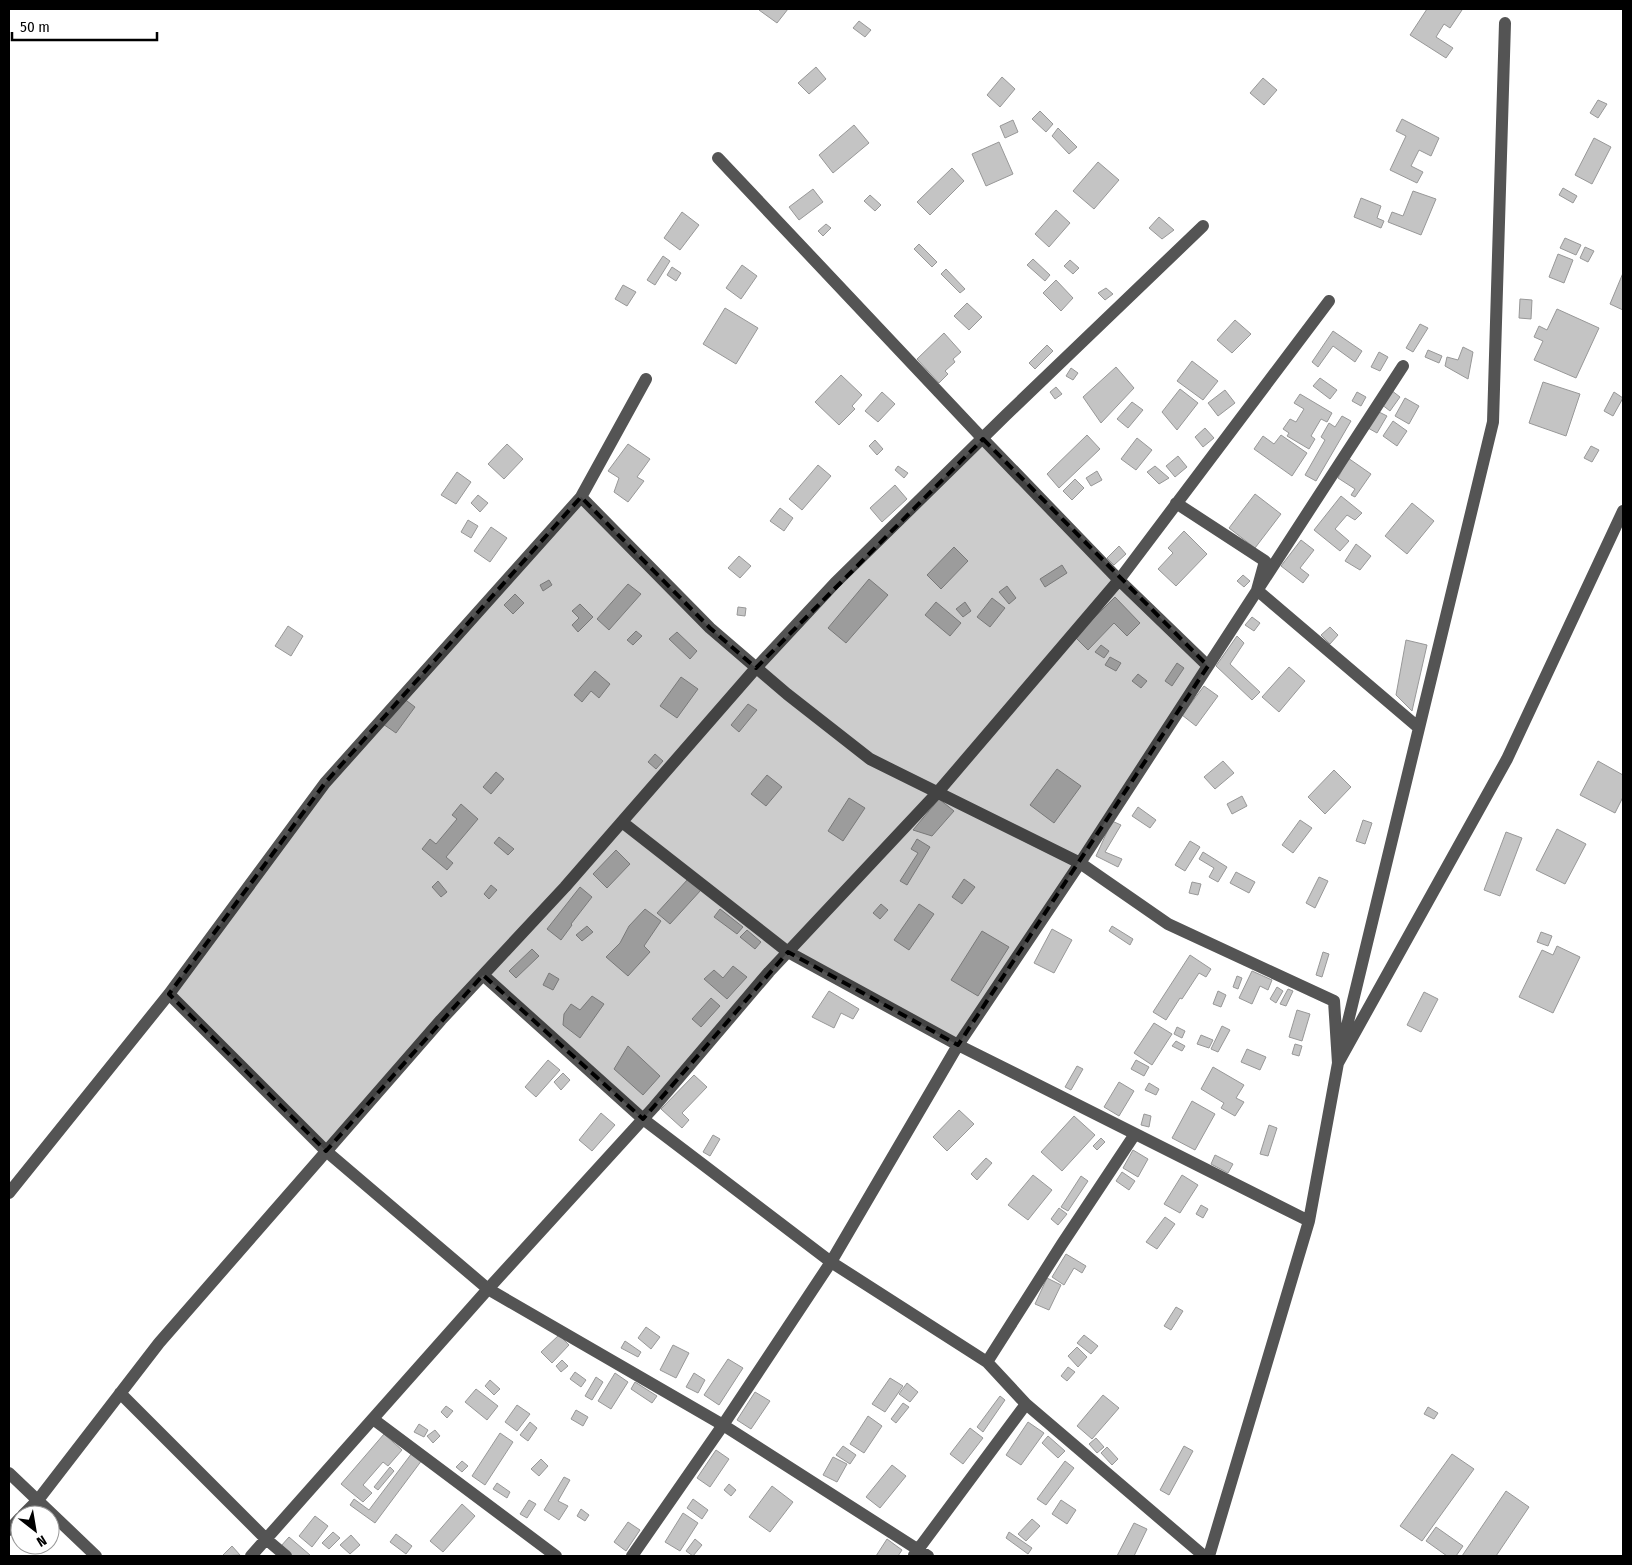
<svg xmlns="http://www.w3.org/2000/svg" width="1632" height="1565" viewBox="0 0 1632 1565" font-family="'Fira Sans Condensed',sans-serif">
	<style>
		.building { fill: #c4c4c4; stroke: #989898 }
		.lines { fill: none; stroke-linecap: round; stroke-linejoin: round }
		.minor { stroke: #545454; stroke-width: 12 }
		.marked { fill: #000; fill-opacity: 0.2; stroke: #000; stroke-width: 4; stroke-dasharray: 10 6; stroke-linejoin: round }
	</style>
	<rect width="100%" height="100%" fill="#fff"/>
	<path class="building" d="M759,9H788L777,23L759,10Z
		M1427,9H1459L1462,10L1450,28L1444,24L1436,37L1453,48L1446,58L1410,35Z
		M859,21L871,30L865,37L853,28Z
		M816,67L826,79L809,94L798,83Z
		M1002,77L1015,89L1000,107L987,95Z
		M1263,78L1277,90L1264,105L1250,93Z
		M1598,100L1607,104L1598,118L1590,113Z
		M1040,111L1053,124L1046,132L1032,119Z
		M1402,119L1439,138L1431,156L1419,150L1411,166L1423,172L1417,183L1390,170L1406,136L1396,131Z
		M1013,120L1018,132L1005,138L1000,126Z
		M854,125L869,143L833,173L819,155Z
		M1058,128L1077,147L1069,154L1052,136Z
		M1594,138L1611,147L1592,184L1575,175Z
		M999,142L1013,174L986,186L972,154Z
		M1098,162L1119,180L1094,209L1073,191Z
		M952,168L964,181L930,215L917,202Z
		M1563,188L1577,196L1573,203L1559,195Z
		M813,189L823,202L799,220L789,207Z
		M1413,191L1436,199L1421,235L1388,222L1392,212L1403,216Z
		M870,195L881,205L875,211L864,201Z
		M1361,198L1381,206L1377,218L1384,221L1381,228L1354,217Z
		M1056,210L1070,223L1049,247L1035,234Z
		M682,212L699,225L680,250L664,238Z
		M1159,217L1174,230L1162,239L1149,228Z
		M826,224L831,228L823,236L818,231Z
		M1565,238L1581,245L1576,255L1560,248Z
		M919,244L937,262L932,267L914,249Z
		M1585,247L1594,251L1588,262L1580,258Z
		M1558,254L1573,260L1564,283L1549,277Z
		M663,256L670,261L655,285L647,280Z
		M1033,259L1050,275L1045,281L1027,265Z
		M1070,260L1079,268L1073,274L1064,266Z
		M742,265L757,276L741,299L726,288Z
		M672,267L681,273L676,281L667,275Z
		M946,269L965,289L960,293L941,274Z
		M1623,273V310L1610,304Z
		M1056,280L1073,298L1061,311L1043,293Z
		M623,285L636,292L627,306L615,299Z
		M1106,288L1113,294L1105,300L1098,293Z
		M1520,299L1532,300L1531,319L1519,318Z
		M967,303L982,317L969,330L954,316Z
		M725,308L758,328L736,364L703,344Z
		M1557,309L1599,328L1576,378L1534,360L1543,341L1534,337L1539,326L1547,330Z
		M1235,320L1251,334L1232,353L1217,340Z
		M1420,324L1428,328L1413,352L1406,348Z
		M1333,331L1362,351L1355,362L1333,346L1318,367L1312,362Z
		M944,333L961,352L953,359L955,362L945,371L948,374L939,383L917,359Z
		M1047,345L1053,351L1035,369L1029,363Z
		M1463,347L1473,352L1468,379L1445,366L1447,357L1458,360Z
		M1428,350L1442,356L1439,363L1425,357Z
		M1379,352L1388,357L1380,371L1371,367Z
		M1192,361L1218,381L1203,400L1177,381Z
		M1116,367L1134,388L1101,423L1083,397Z
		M1071,368L1078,373L1073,380L1066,376Z
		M841,375L862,395L852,406L855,409L839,425L815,402Z
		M1320,378L1337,390L1330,399L1313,386Z
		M1543,382L1580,394L1566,436L1529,423Z
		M1056,387L1062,394L1055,399L1050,392Z
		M1180,389L1198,403L1177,430L1162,412Z
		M1225,390L1235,403L1218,416L1208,403Z
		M1391,390L1400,397L1390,411L1381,404Z
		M882,392L895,404L878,422L865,411Z
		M1357,392L1366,397L1361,406L1352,401Z
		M1614,392L1623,398L1613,416L1604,411Z
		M1300,394L1332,413L1327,422L1321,419L1311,436L1315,439L1309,449L1287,436L1289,433L1283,429L1290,419L1296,422L1304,409L1294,403Z
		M1405,398L1419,406L1409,424L1395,416Z
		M1132,402L1143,410L1128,428L1117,419Z
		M1377,411L1387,416L1377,433L1368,428Z
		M1342,416L1351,421L1316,481L1305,475L1325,440L1321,437L1329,423L1335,427Z
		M1393,421L1407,431L1397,446L1383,436Z
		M1205,428L1214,438L1203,447L1195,437Z
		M1087,435L1100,449L1059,488L1047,474Z
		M1281,435L1307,453L1292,476L1254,449L1263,436L1274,444Z
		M1137,438L1152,450L1136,470L1121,459Z
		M875,440L883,449L877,455L869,446Z
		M507,444L523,459L504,479L488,464Z
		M628,444L650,459L637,477L644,481L628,502L614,492L619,478L608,471Z
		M1591,446L1599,450L1592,462L1584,458Z
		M1178,456L1187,467L1175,477L1166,466Z
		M1348,458L1371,474L1355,497L1351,495L1355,489L1338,478Z
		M818,465L831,476L802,510L789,499Z
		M898,466L908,473L904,478L895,470Z
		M1155,466L1169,478L1159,484L1147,472Z
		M1097,471L1102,480L1091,486L1086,478Z
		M457,472L471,482L456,504L441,495Z
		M1075,479L1084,488L1072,500L1063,491Z
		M895,485L907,499L882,522L870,508Z
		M1255,494L1281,514L1255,548L1229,528Z
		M478,495L488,503L480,512L471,503Z
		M1341,496L1362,513L1355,520L1347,515L1335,529L1349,541L1340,551L1314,530Z
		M1412,503L1434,521L1407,554L1385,536Z
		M780,508L793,518L784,531L770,521Z
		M468,520L478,526L471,538L461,532Z
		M491,527L507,538L490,562L474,551Z
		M1184,531L1207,554L1176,586L1158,569L1173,553L1168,548Z
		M1301,540L1314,550L1300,568L1309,575L1303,583L1281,566Z
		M1356,544L1371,556L1360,570L1345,561Z
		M1119,546L1126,554L1114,565L1107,558Z
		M954,547L968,561L941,589L927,575Z
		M739,556L751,566L740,578L728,568Z
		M1062,565L1067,573L1045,587L1040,579Z
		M1243,575L1250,581L1244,587L1237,581Z
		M869,579L888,595L846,643L828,628Z
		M549,580L552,585L543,591L540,585Z
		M628,584L641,594L609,630L597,619Z
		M1007,586L1016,598L1009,604L999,592Z
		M515,594L524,603L513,614L504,605Z
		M1115,597L1140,623L1127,636L1114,623L1088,650L1075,637Z
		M992,598L1005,608L990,627L977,617Z
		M936,602L961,623L950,636L925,615Z
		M965,602L971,611L963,617L956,609Z
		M580,604L593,617L578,632L572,625L579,618L572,611Z
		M738,607L746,608L745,616L737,615Z
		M1252,617L1260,623L1254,631L1245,625Z
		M288,626L303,636L291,656L275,646Z
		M1330,627L1338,635L1330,644L1321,635Z
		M636,631L642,636L633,645L627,640Z
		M677,632L697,651L690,659L669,639Z
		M1237,636L1244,643L1230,664L1260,692L1252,700L1216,666Z
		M1406,640L1427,645L1412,711L1396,695Z
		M1101,645L1109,651L1104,658L1095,652Z
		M1110,657L1121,663L1116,671L1105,665Z
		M1177,663L1184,668L1172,686L1165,681Z
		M1289,667L1305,681L1279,712L1262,697Z
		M595,671L610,684L599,698L591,691L582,702L574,695Z
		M1138,674L1147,681L1141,688L1132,681Z
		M681,677L698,689L677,718L660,706Z
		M1204,686L1218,696L1196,726L1182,715Z
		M403,698L415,707L396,733L383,724Z
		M748,704L757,710L739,732L731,725Z
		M655,754L663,761L656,769L648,762Z
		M1223,761L1234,773L1215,789L1204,777Z
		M1598,761L1623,775V797L1615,813L1580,795Z
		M1057,769L1081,786L1054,823L1030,805Z
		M1334,770L1351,787L1325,814L1308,797Z
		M496,772L504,779L491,794L483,787Z
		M767,775L782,787L766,806L751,794Z
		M1242,796L1247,806L1232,814L1227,804Z
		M849,798L865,808L843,841L828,831Z
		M939,799L954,811L932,836L913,830Z
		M461,804L478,819L446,857L453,863L447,870L422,849L430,839L436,844L457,819L452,815Z
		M1138,807L1156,820L1150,828L1132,816Z
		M1300,820L1312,828L1293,853L1282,845Z
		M1363,820L1372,823L1365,844L1356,841Z
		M1112,821L1121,825L1105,852L1122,859L1118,867L1096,856Z
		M1557,829L1586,844L1565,884L1536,870Z
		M1506,832L1522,838L1500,896L1484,890Z
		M499,837L514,849L508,855L494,843Z
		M917,839L930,847L907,885L900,881L918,853L911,849Z
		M1190,841L1200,847L1185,871L1175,865Z
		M616,850L630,864L607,888L593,874Z
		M1203,852L1227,867L1218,882L1209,877L1214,868L1199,859Z
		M1236,872L1255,882L1249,893L1230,883Z
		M1319,877L1328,881L1315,908L1306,903Z
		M688,879L701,890L670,924L657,913Z
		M964,879L975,887L962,904L952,897Z
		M438,881L447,892L441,897L432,887Z
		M1192,882L1201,884L1198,895L1189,893Z
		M491,885L497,890L489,899L484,894Z
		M580,887L592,897L571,924L572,925L561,940L547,929Z
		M881,904L888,910L880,919L873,913Z
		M919,904L934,914L909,950L894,940Z
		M645,909L661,921L644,946L650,952L628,976L606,957L620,943L629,926Z
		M720,909L743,927L737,934L714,917Z
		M587,926L593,932L582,941L576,935Z
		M1112,926L1133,939L1130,945L1109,931Z
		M1052,929L1072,940L1054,973L1034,963Z
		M747,930L761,942L755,949L740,937Z
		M982,931L1009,947L978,996L951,980Z
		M1541,932L1552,936L1548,946L1537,942Z
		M1557,946L1580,957L1553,1013L1519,997L1542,950L1553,955Z
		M532,949L539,956L516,978L509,971Z
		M1323,952L1329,954L1322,977L1316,975Z
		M1190,955L1211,969L1206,977L1199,973L1182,999L1180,998L1166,1020L1153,1012Z
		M733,966L747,977L727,999L704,979L714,970L723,978Z
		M1252,971L1272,980L1268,990L1260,986L1252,1004L1239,998Z
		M549,973L559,979L553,990L543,985Z
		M1237,976L1242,978L1238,989L1233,987Z
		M1277,987L1283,991L1276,1003L1270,999Z
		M1288,989L1293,991L1286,1006L1280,1004Z
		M829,991L859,1009L853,1019L841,1013L834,1028L812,1017Z
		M1218,991L1226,995L1221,1007L1213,1004Z
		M1424,992L1438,999L1421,1032L1407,1025Z
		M592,996L604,1004L580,1038L563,1025L564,1014L571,1004L580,1010Z
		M711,998L720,1006L701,1027L692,1019Z
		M1297,1010L1310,1014L1302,1041L1289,1037Z
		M1154,1023L1172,1034L1152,1065L1134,1053Z
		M1222,1026L1230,1030L1218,1052L1211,1049Z
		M1177,1027L1185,1031L1182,1038L1174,1034Z
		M1201,1035L1213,1040L1209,1048L1197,1044Z
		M1176,1041L1185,1046L1182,1051L1172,1046Z
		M1295,1044L1302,1046L1299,1056L1292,1054Z
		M628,1046L660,1076L643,1095L614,1069Z
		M1247,1049L1266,1057L1260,1070L1241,1062Z
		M548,1060L560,1070L536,1097L525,1087Z
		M1136,1060L1149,1067L1144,1076L1131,1069Z
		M1077,1066L1083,1069L1071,1090L1065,1087Z
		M1213,1067L1244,1085L1236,1098L1244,1102L1235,1116L1221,1108L1224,1103L1201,1089Z
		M563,1073L570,1080L561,1090L554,1082Z
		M694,1075L707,1087L682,1113L689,1120L682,1128L661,1109Z
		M1119,1082L1134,1091L1119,1116L1104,1107Z
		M1149,1083L1159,1089L1156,1095L1145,1090Z
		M1192,1101L1215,1114L1195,1150L1172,1138Z
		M959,1110L974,1124L947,1151L933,1137Z
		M601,1113L615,1125L592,1151L579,1140Z
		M1144,1114L1151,1116L1149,1127L1141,1125Z
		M1074,1116L1095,1135L1062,1171L1041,1152Z
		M1269,1125L1277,1128L1268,1156L1260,1154Z
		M713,1135L720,1139L710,1156L703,1152Z
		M1101,1138L1105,1142L1097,1150L1093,1146Z
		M1133,1150L1148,1159L1138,1177L1123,1168Z
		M1215,1155L1233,1164L1228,1173L1211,1164Z
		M986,1158L992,1163L977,1180L971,1174Z
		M1122,1172L1135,1181L1129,1190L1116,1181Z
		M1033,1175L1052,1190L1028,1220L1008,1205Z
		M1182,1175L1198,1185L1180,1213L1164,1204Z
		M1081,1176L1088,1181L1068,1211L1061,1207Z
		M1201,1205L1208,1209L1203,1218L1196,1214Z
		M1059,1208L1067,1214L1058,1225L1051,1219Z
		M1165,1217L1175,1224L1157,1249L1146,1242Z
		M1066,1254L1086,1266L1082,1273L1074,1268L1064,1285L1052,1277Z
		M1047,1278L1061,1285L1049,1310L1035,1304Z
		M1176,1307L1183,1311L1171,1330L1164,1326Z
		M646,1327L660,1337L651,1349L638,1338Z
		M559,1335L569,1345L552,1363L541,1352Z
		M1084,1335L1098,1346L1091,1354L1077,1343Z
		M625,1341L641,1352L638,1357L621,1348Z
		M673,1345L689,1353L676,1378L660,1370Z
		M1077,1347L1087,1357L1078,1367L1068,1356Z
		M728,1359L743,1368L719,1405L704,1395Z
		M562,1360L568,1366L561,1372L556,1366Z
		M1068,1367L1075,1372L1067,1381L1061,1376Z
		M575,1372L586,1380L581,1387L570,1379Z
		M615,1373L628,1382L611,1409L598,1401Z
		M694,1373L705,1380L698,1393L686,1387Z
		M596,1377L603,1382L592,1400L585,1396Z
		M890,1378L903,1386L885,1412L872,1404Z
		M490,1380L500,1389L494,1395L485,1386Z
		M635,1382L657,1396L652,1403L631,1389Z
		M907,1383L918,1392L910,1402L899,1394Z
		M476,1389L498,1406L487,1420L465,1402Z
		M755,1392L770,1401L751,1429L737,1420Z
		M1103,1395L1119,1408L1092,1439L1077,1426Z
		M1000,1396L1005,1400L983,1432L977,1427Z
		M903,1403L909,1407L896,1423L891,1419Z
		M517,1405L530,1414L517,1431L505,1422Z
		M446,1406L453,1411L447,1418L441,1412Z
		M1428,1407L1438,1413L1434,1419L1424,1414Z
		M576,1410L588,1417L583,1426L571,1419Z
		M868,1416L882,1426L864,1453L850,1444Z
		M530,1422L537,1428L528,1441L520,1435Z
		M1028,1422L1044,1433L1021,1465L1006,1455Z
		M419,1424L428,1430L424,1437L414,1432Z
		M970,1428L983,1438L963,1464L950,1454Z
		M435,1430L440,1436L433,1443L427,1436Z
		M500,1433L513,1442L485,1485L472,1476Z
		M384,1434L402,1450L388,1466L383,1462L363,1485L372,1493L363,1502L341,1484Z
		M1048,1436L1065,1451L1058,1458L1042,1443Z
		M1096,1438L1104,1447L1097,1453L1089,1444Z
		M843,1446L856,1455L850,1464L836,1455Z
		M1184,1446L1193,1451L1169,1495L1160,1490Z
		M1107,1447L1118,1459L1112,1465L1101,1453Z
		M716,1450L729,1459L710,1487L697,1478Z
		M412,1453L422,1460L375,1523L350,1505L354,1499L369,1510Z
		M1452,1454L1474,1469L1422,1541L1400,1526Z
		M833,1457L847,1464L837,1482L823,1475Z
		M541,1459L548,1466L539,1476L531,1469Z
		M462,1461L468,1466L462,1472L456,1467Z
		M1065,1461L1074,1468L1046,1505L1037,1499Z
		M892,1465L906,1476L880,1508L866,1497Z
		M390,1467L394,1471L378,1490L374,1487Z
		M564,1477L570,1480L558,1501L568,1506L559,1520L544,1510Z
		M497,1483L510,1492L507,1498L493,1489Z
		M729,1484L736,1490L731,1496L724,1490Z
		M772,1486L793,1502L770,1532L749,1517Z
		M1506,1491L1529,1507L1496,1556H1462Z
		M693,1499L708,1510L702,1519L687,1508Z
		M529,1500L536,1504L527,1518L520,1514Z
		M1061,1500L1076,1510L1067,1524L1052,1514Z
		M462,1504L475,1516L443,1552L430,1541Z
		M581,1509L589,1515L585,1521L577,1516Z
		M683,1513L698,1523L680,1551L665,1542Z
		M315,1516L328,1526L312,1547L299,1536Z
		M1032,1519L1040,1526L1026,1541L1018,1534Z
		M628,1522L640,1530L626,1551L614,1542Z
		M1134,1523L1147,1529L1134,1556H1117Z
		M1436,1527L1463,1546L1456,1556H1447L1426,1541Z
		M333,1532L340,1538L329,1549L322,1543Z
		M1009,1532L1032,1548L1028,1554L1006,1538Z
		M396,1534L412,1546L406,1554L390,1542Z
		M351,1535L360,1545L350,1554L340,1545Z
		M289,1537L310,1555L309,1556H293L281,1546Z
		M695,1539L702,1545L693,1556L686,1551Z
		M887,1539L902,1550L898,1556H876Z
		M232,1546L240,1555L222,1556Z"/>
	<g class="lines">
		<path class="minor" d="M718,158L983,439L1119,580L1208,666
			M581,497L710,628L787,694L870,759L1080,863L1168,924L1334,1001L1338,1063L1493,422L1505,23
			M1176,503L1265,561L1257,590L1419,728
			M622,822L788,952L958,1045L1309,1221
			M483,975L643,1119L831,1262L987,1362L1026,1404L1204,1556
			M169,994L326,1151L488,1289L723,1425L928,1556
			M9,1193L169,994L325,783L581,497L646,379
			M987,1362L1062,1244L1135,1134
			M120,1393L266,1539L286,1556
			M373,1419L556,1556
			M9,1473L96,1556
			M23,1515L38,1500L159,1343L441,1020L565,887L756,668L835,583L1006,415L1203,226
			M9,1530L20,1518
			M914,1555L1026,1404
			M251,1556L488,1289L654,1107L769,972L937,793L1119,580L1329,301
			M632,1556L723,1425L831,1262L958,1045L1080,863L1403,366
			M1209,1556L1309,1221L1338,1063L1507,759L1623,511"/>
	</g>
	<path class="marked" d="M983,439L1208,666L958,1045L788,952L643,1119L483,975L326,1151L169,994L325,783L581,497L710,628L756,668Z"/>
	<rect width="1632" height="1565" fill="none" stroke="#000000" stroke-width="20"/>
	<g transform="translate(35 1530) rotate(149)"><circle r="24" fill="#ffffff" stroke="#999999"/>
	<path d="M0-4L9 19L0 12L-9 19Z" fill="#000000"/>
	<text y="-8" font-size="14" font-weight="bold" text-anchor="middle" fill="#000000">N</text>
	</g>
	<path d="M12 32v8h145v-8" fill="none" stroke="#000000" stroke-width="2.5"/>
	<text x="20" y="32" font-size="15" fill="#000000" stroke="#ffffff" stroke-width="4" paint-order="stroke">50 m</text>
</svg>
